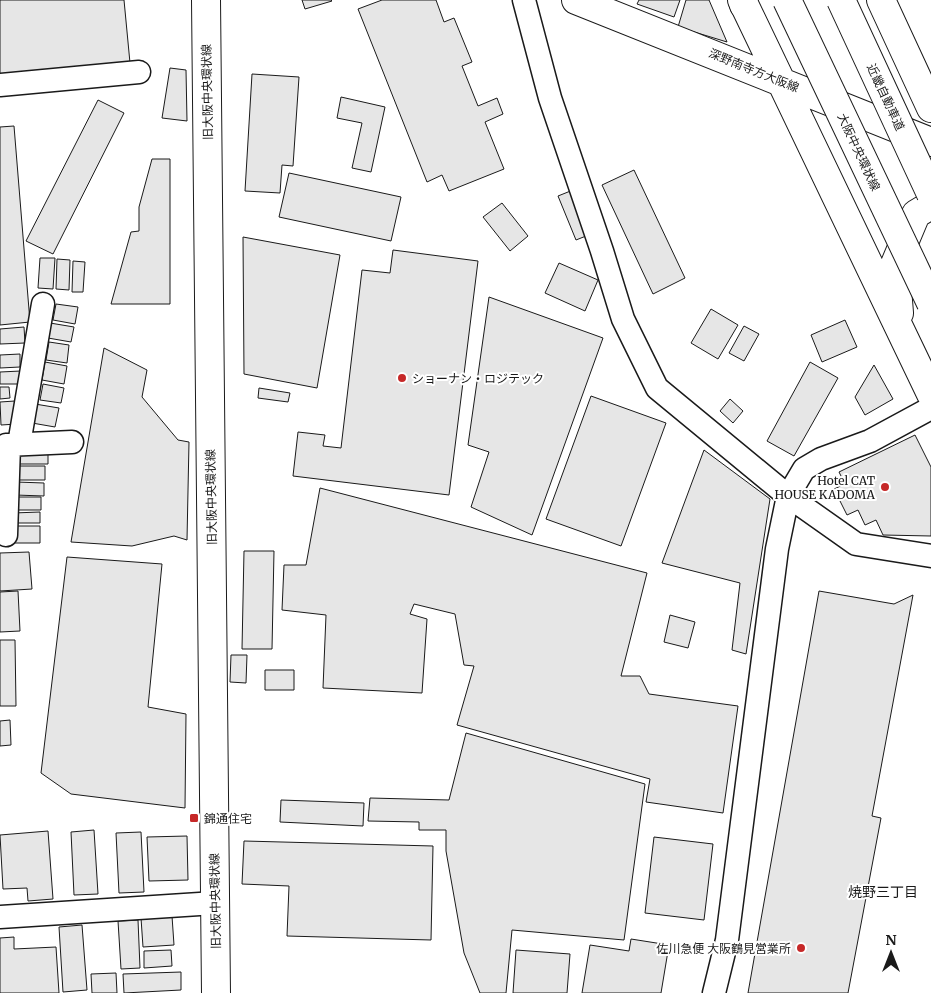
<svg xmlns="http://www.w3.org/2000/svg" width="931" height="993" viewBox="0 0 931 993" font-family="Merriweather,'Noto Sans JP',serif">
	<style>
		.building { fill: #e6e6e6; stroke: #1a1a1a }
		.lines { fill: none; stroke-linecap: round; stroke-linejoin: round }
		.minor-casing { stroke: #1a1a1a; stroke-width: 25 }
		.major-casing { stroke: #1a1a1a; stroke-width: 30 }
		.highway-casing { stroke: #1a1a1a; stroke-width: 30 }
		.minor { stroke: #fff; stroke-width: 22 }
		.major { stroke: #fff; stroke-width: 28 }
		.highway { stroke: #fff; stroke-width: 28 }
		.major-bridge-casing { stroke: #1a1a1a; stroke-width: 30; stroke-linecap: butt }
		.highway-bridge-casing { stroke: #1a1a1a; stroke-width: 30; stroke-linecap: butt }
		.major-bridge { stroke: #fff; stroke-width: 28 }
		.highway-bridge { stroke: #fff; stroke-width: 28 }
		.poi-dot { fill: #c62828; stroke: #fff; stroke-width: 2 }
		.labels { text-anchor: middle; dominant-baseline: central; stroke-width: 4; stroke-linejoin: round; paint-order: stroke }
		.street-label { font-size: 12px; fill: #1a1a1a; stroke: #fff }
		.poi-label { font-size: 12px; fill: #1a1a1a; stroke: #fff; text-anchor: start }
		.neighbourhood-label { font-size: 14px; fill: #1a1a1a; stroke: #fff }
	</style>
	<rect width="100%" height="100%" fill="#fff"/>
	<path class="building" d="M0,0H124L130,63L0,74Z
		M302,0H331L332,1L305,9Z
		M382,0H436L444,22L454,18L472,62L462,66L478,106L497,98L503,114L485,122L504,169L449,191L442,175L427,182L358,9Z
		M639,0H680L674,17L637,4Z
		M686,0H709L727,42L678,27Z
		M170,68L186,70L187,121L162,118Z
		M252,74L299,77L293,166L282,165L280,193L245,191Z
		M341,97L385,107L371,172L352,168L362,123L337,118Z
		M98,100L124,113L53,254L26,241Z
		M14,126L30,322L0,325V127Z
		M152,159H170V304H111L131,232L139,231V207Z
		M634,170L685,278L653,294L602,185Z
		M289,173L401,197L391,241L279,217Z
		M573,190L591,234L576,240L558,196Z
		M502,203L528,236L510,251L483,217Z
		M243,237L340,255L317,388L244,374Z
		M393,250L478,261L449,495L293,476L298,432L325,435L323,446L341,448L362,270L390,273Z
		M40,258H55L53,289L38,288Z
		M57,259L70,260L69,290L56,289Z
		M73,261L85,262L83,292H72Z
		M559,263L598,280L585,311L545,293Z
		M489,297L603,338L532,535L471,507L489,452L468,445Z
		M56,304L78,307L75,324L53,320Z
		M711,309L738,325L718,359L691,343Z
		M845,320L857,347L822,362L811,335Z
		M50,323L74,327L71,342L48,338Z
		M744,326L759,334L744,361L729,353Z
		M24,327L25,343L0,344V329Z
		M49,342L69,345L67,363L46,360Z
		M104,348L147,370L142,397L178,440L189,442L187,540L174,536L132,546L71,542Z
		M20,354V367L0,368V355Z
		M45,362L67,366L64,384L42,380Z
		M810,362L838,378L794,456L767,441Z
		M874,365L893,399L865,415L855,397Z
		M21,371V384H0V372Z
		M43,384L64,388L61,403L40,400Z
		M0,387H9L10,398L0,399Z
		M259,388L290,393L288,402L258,398Z
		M591,396L666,423L621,546L546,519Z
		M730,399L743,411L733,423L720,411Z
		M15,401L17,424L1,425L0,402Z
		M35,404L59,408L55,427L32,423Z
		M915,435L931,467V536L883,535L876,520L865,525L858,510L847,515L834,489L845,484L839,472Z
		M19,450H48V464H19Z
		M704,450L770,499L746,654L732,650L740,583L662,563Z
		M18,466H45V480H18Z
		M16,482L44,483V496L15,495Z
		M320,488L647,573L621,676H640L649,694L738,706L723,813L646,802L650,779L457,725L474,666L464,665L455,614L414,604L410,614L427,619L422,693L323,688L326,615L282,610L284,565H306Z
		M14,497H41V510H14Z
		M40,512V523H13V513Z
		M12,526H40V543H12Z
		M244,551H274L272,649H242Z
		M29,552L32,589L0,591V553Z
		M67,557L162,564L148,707L186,714L185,808L71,794L41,773Z
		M18,591L20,631L0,632V592Z
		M819,591L894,604L913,595L872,816L881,818L848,993H748Z
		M670,615L695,622L688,648L664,642Z
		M0,640H15L16,706H0Z
		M231,655H247L246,683L230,682Z
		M265,670H294V690H265Z
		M10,720L11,745L0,746V721Z
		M466,733L645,784L624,940L512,930L506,993H480L464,953L446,851V830H419V822L368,821L370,798L449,800Z
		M281,800L364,803L363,826L280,822Z
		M94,830L98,894L74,895L71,832Z
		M48,831L53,899L28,901L27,888L3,889L0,835Z
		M141,832L144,892L119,893L116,833Z
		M187,836L188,880L149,881L147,837Z
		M654,837L713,844L704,920L645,913Z
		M244,841L433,846L431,940L287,936L289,886L242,884Z
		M172,916L174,945L143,947L141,918Z
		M138,920L140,968L121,969L118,921Z
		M82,925L87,990L63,992L59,927Z
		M14,937V949L56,947L59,993H0V938Z
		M631,939L669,945L661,993H582L590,945L629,951Z
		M171,950L172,966L144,968V951Z
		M516,950L570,954L567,993H513Z
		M181,972V990L124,993L123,974Z
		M116,973L117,993H92L91,974Z"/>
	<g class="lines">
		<defs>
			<path id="minor" d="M524,0L550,98L602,251L623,319L657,388L788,496L856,544L931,556
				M0,85L139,72
				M19,444L43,304
				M6,445L72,442
				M6,535L9,445
				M0,917L215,903
				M714,993L727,940L777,549L788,496L804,469L821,459L870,441L931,408"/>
			<path id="major" d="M206,0L216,993
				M576,0L931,142
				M742,0L931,394
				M899,313L895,264L916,214L931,205"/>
			<path id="highway" d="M743,0L744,5
				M881,0L931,108"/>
		</defs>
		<use href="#minor" class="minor-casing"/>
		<use href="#major" class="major-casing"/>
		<use href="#highway" class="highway-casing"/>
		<use href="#minor" class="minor"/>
		<use href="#major" class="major"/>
		<use href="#highway" class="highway"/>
		<defs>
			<path id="major-bridge" d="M787,0L931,303"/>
			<path id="highway-bridge" d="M841,0L931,194"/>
		</defs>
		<use href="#major-bridge" class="major-bridge-casing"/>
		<use href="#highway-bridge" class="highway-bridge-casing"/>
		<use href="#major-bridge" class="major-bridge"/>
		<use href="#highway-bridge" class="highway-bridge"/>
	</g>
	<g class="poi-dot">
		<circle cx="402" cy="378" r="5"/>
		<circle cx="885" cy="487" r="5"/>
		<rect x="189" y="813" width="10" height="10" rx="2.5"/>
		<circle cx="801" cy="948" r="5"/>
	</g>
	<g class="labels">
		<g class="street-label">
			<text transform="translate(754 70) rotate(22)">深野南寺方大阪線</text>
			<text transform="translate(207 92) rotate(-91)">旧大阪中央環状線</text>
			<text transform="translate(886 97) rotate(65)">近畿自動車道</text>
			<text transform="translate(859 152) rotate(65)">大阪中央環状線</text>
			<text transform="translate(211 497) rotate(-91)">旧大阪中央環状線</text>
			<text transform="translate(215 901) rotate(-91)">旧大阪中央環状線</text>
		</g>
		<g class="poi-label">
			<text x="412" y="378">ショーナン・ロジテック</text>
			<text x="875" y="480" text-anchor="end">Hotel CAT<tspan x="875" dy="14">HOUSE KADOMA</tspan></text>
			<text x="204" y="818">錦通住宅</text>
			<text x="791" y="948" text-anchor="end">佐川急便 大阪鶴見営業所</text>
		</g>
		<g class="neighbourhood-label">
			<text x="883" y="892">焼野三丁目</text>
		</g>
	</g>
	<g transform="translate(891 953)" stroke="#ffffff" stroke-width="4" paint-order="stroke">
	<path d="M0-4L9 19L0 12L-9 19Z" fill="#1a1a1a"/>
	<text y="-8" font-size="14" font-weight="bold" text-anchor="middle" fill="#1a1a1a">N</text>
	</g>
</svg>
